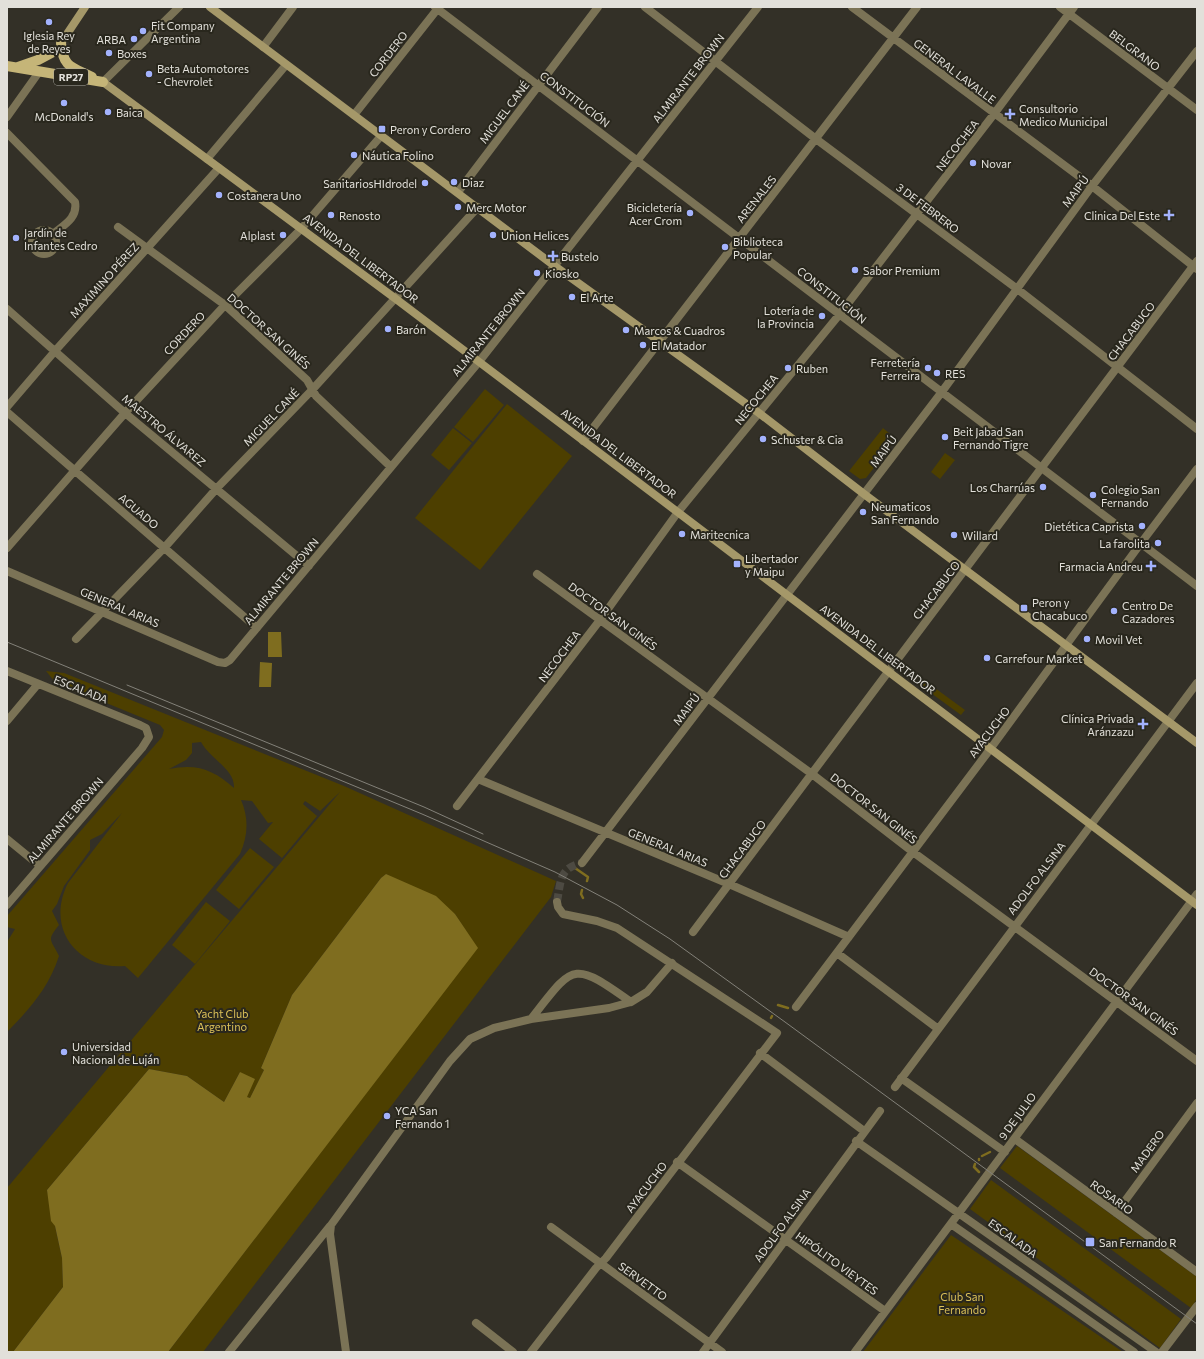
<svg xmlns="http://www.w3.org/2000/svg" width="1204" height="1359" viewBox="0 0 1204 1359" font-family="Commissioner,sans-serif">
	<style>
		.green { fill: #4d3f00; fill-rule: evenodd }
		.water { fill: #7f6d1f }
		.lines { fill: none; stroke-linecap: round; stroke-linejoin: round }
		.stream { stroke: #7f6d1f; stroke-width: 2.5 }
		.minor-tunnel { stroke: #4d4a42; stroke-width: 8; stroke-dasharray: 8 4; stroke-linecap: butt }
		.minor { stroke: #7b7356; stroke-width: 8 }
		.tertiary { stroke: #7b7356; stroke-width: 8 }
		.secondary { stroke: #a59869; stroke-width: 8 }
		.primary { stroke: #c5b578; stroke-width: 10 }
		.tram { stroke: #838179; stroke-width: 1 }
		.poi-dot { fill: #a3b2fd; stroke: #29271d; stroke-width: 1.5 }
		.labels { text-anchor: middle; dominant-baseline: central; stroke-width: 4; stroke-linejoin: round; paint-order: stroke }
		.shield { fill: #29271d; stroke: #aaa8a1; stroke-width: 1 }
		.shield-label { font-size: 10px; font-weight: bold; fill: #e2e0da }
		.poi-label { font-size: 11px; fill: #e2e0da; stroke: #29271d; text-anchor: start }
		.street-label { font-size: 11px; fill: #e2e0da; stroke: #29271d }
		.park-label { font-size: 11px; fill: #dbc058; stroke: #29271d }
	</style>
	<rect width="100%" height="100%" fill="#333027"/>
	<path class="green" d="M485,389L504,405L473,442L454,427Z
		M507,404L572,456L480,570L415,518Z
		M453,428L472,443L449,470L431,455Z
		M883,428L896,439L866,478L860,479L849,471Z
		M945,453L955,460L940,479L931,472Z
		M46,671L64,673L344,786L556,881L551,897L203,1352H168L477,948L455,914L386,874L381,878L292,995L261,1068L264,1070L250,1098L246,1097L240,1072L224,1102L187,1076L149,1069L47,1190L62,1258L63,1287L13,1352H7V1188L340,792L320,811L305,801L303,804L317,816L282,858L259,839L273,822L268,823L252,801L241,800C249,818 248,836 240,854L138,978L125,966C77,970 45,928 68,883L122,813L102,834L90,840V850L64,886L57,904L52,911L59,925C46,941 51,939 59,956C49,987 30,1009 7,1032V942L15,929L7,927V916L162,737L164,730L160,725L55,682ZM201,742C210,759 235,769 234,788C214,770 197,763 169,769L186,760L192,753V743Z
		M924,680L965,710L961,715L920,685Z
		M250,848L274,867L239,909L216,890Z
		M206,902L230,921L195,964L172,945Z
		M1017,1146L1197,1277V1299L1191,1308L1000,1168Z
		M991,1180L1181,1319L1160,1348L970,1209Z
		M951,1235L1123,1352H863Z"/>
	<path class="water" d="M268,632H281L282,657H268Z
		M260,662L272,663L271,687H259Z
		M386,874L436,896L455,914L478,948L168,1352H13L63,1287L62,1258L55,1226L51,1221L47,1190L149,1069L187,1076L224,1102L240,1072L255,1079L247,1097L250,1098L264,1070L261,1068L292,995L381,878Z"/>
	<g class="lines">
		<path class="stream" d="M575,868L588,877L587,881
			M582,890L581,894L583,898
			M778,1005L788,1008
			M771,1018L772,1016
			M982,1156L990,1152
			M979,1160V1159
			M975,1164L974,1167L979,1172"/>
		<path class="minor-tunnel" d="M557,902C561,881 559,868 582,863"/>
		<path class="minor" d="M435,7L1197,586
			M645,7L816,139L1016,288L1197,429
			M852,7L1092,186L1197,269
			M1060,7L1197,110
			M263,47L293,7
			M354,115L439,7
			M7,133L75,202C78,218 64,225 53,234
			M207,159L286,65
			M458,192L598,7
			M118,227L225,305L307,380L316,396L391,467
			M32 242a12 12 0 1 1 24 0a12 12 0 1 1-24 0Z
			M7,309L125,413L309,566
			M7,407L55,351L219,168
			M7,412L257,628
			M583,441L917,7
			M7,548L125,413L225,305L301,229L381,136
			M7,571L218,662L225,663L230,660L478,363L758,7
			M537,574L812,774L913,852L1197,1061
			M76,639L165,547L217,488L312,390L478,207
			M7,671L140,725L146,728L149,737L142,748L7,905
			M7,721L38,684
			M478,779L729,884L849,937
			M457,806L600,620L678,512L839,315L994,114L1074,7
			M7,839L40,866
			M582,863L941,393L1092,186L1197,51
			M693,932L888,672
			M837,953L937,1028
			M796,1007L991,748
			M531,1019C574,964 572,960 631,1002
			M760,1053L864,1131
			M901,1078L1005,1152
			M895,1087L1197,683
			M1015,1139L1197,1272
			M856,1141L1156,1352
			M677,1162L885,1311
			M1116,1213L1197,1103
			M951,1224L1134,1352
			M551,1227L722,1352
			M476,1323L513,1352
			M229,1352L330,1226
			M346,1352L330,1234L331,1225L450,1061L470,1039L494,1028L531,1019L609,1008L631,1002L647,992L672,963
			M531,1352L596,1268L606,1258L777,1033L617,928L597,921L563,914L558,907L557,902
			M703,1352L880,1111
			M855,1352L1197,894"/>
		<path class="tertiary" d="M103,82L179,7
			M7,117L39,72
			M888,672L1197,261
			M991,748L1141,543L1197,469
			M1162,1352L1197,1306"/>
		<path class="secondary" d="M210,7L556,267L759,413L864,494L1197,743
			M61,43L85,7
			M103,82L396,299L1197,905"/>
		<path class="primary" d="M61,43C63,68 72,67 92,77
			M7,66L103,82
			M18,67L38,60L53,52"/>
		<path class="tram" d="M7,642L422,814L555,872L617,905L670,939L785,1022L1197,1324
			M127,685L424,807L483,834"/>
	</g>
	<g class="poi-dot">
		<circle cx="49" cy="22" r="4"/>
		<circle cx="143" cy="31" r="4"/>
		<circle cx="134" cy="39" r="4"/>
		<circle cx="109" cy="53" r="4"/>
		<circle cx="149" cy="74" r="4"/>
		<circle cx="64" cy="103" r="4"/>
		<circle cx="108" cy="112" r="4"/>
		<path d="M1008 108h4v4h4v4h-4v4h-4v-4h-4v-4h4z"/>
		<rect x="378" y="125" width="8" height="8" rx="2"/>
		<circle cx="354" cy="155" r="4"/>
		<circle cx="973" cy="163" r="4"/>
		<circle cx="454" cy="182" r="4"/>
		<circle cx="425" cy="183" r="4"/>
		<circle cx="219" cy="195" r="4"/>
		<circle cx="458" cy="207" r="4"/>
		<circle cx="690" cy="213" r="4"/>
		<circle cx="331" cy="215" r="4"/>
		<path d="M1167 209h4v4h4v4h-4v4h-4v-4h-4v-4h4z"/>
		<circle cx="283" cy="235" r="4"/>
		<circle cx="493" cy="235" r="4"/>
		<circle cx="16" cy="238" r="4"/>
		<circle cx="725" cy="247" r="4"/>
		<path d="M551 250h4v4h4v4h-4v4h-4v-4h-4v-4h4z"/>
		<circle cx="855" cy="270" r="4"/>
		<circle cx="537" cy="273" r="4"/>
		<circle cx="572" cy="297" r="4"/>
		<circle cx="822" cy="316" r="4"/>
		<circle cx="388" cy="329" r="4"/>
		<circle cx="626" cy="330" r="4"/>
		<circle cx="643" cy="345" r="4"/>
		<circle cx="788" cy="368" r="4"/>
		<circle cx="928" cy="368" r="4"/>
		<circle cx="937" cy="373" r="4"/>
		<circle cx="945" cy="437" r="4"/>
		<circle cx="763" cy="439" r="4"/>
		<circle cx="1043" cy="487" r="4"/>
		<circle cx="1093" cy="495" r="4"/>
		<circle cx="863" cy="512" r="4"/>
		<circle cx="1142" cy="526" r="4"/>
		<circle cx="682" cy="534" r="4"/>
		<circle cx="954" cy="535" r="4"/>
		<circle cx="1158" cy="543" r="4"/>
		<rect x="733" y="560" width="8" height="8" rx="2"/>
		<path d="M1149 560h4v4h4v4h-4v4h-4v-4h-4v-4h4z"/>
		<rect x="1020" y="604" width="8" height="8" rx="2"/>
		<circle cx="1114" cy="611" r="4"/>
		<circle cx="1087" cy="639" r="4"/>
		<circle cx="987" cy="658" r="4"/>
		<path d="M1141 718h4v4h4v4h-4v4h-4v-4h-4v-4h4z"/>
		<circle cx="64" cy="1052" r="4"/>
		<circle cx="387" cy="1116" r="4"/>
		<rect x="1085" y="1237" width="10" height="10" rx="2"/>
	</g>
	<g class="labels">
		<rect class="shield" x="54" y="69" width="34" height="16" rx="3"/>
		<g class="shield-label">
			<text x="71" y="77">RP27</text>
		</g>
		<g class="poi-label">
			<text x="151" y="25">Fit Company<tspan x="151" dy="13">Argentina</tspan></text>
			<text x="49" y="35" text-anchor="middle">Iglesia Rey<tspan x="49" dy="13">de Reyes</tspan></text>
			<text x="126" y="39" text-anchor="end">ARBA</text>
			<text x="117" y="53">Boxes</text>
			<text x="157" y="68">Beta Automotores<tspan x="157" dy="13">- Chevrolet</tspan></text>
			<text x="1019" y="108">Consultorio<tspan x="1019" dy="13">Medico Municipal</tspan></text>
			<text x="116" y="112">Baica</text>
			<text x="64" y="116" text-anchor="middle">McDonald's</text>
			<text x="390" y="129">Peron y Cordero</text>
			<text x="362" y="155">Náutica Folino</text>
			<text x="981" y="163">Novar</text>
			<text x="462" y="182">Diaz</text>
			<text x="417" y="183" text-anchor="end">SanitariosHIdrodel</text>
			<text x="227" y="195">Costanera Uno</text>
			<text x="466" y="207">Merc Motor</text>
			<text x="682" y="207" text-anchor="end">Bicicletería<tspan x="682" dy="13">Acer Crom</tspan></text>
			<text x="339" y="215">Renosto</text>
			<text x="1160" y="215" text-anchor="end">Clinica Del Este</text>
			<text x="24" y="232">Jardín de<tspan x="24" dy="13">Infantes Cedro</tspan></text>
			<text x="275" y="235" text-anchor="end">Alplast</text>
			<text x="501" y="235">Union Helices</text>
			<text x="733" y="241">Biblioteca<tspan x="733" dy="13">Popular</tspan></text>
			<text x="561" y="256">Bustelo</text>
			<text x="863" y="270">Sabor Premium</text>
			<text x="545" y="273">Kiosko</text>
			<text x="580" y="297">El Arte</text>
			<text x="814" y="310" text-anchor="end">Lotería de<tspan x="814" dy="13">la Provincia</tspan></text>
			<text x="396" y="329">Barón</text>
			<text x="634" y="330">Marcos &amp; Cuadros</text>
			<text x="651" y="345">El Matador</text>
			<text x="920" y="362" text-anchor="end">Ferretería<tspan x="920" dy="13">Ferreira</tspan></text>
			<text x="796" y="368">Ruben</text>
			<text x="945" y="373">RES</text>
			<text x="953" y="431">Beit Jabad San<tspan x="953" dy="13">Fernando Tigre</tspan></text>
			<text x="771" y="439">Schuster &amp; Cia</text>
			<text x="1035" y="487" text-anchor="end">Los Charrúas</text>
			<text x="1101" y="489">Colegio San<tspan x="1101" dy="13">Fernando</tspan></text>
			<text x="871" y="506">Neumaticos<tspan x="871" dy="13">San Fernando</tspan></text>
			<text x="1134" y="526" text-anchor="end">Dietética Caprista</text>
			<text x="690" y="534">Maritecnica</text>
			<text x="962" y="535">Willard</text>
			<text x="1150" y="543" text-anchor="end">La farolita</text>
			<text x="745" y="558">Libertador<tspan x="745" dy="13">y Maipu</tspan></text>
			<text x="1143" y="566" text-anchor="end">Farmacia Andreu</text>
			<text x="1032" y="602">Peron y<tspan x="1032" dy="13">Chacabuco</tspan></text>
			<text x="1122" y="605">Centro De<tspan x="1122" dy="13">Cazadores</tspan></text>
			<text x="1095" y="639">Movil Vet</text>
			<text x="995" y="658">Carrefour Market</text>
			<text x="1134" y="718" text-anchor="end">Clínica Privada<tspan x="1134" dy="13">Aránzazu</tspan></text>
			<text x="72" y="1046">Universidad<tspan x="72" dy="13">Nacional de Luján</tspan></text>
			<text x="395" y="1110">YCA San<tspan x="395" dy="13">Fernando 1</tspan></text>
			<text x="1099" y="1242">San Fernando R</text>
		</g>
		<g class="street-label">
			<text transform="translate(1135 50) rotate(37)">BELGRANO</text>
			<text transform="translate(388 54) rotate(-52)">CORDERO</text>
			<text transform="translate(955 71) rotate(37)">GENERAL LAVALLE</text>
			<text transform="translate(688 78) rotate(-52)">ALMIRANTE BROWN</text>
			<text transform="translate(575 99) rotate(37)">CONSTITUCIÓN</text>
			<text transform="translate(504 112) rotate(-53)">MIGUEL CANÉ</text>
			<text transform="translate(957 145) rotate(-52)">NECOCHEA</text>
			<text transform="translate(1075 191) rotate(-53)">MAIPÚ</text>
			<text transform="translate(756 199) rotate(-52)">ARENALES</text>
			<text transform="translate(928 208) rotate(37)">3 DE FEBRERO</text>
			<text transform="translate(361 258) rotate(37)">AVENIDA DEL LIBERTADOR</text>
			<text transform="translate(104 280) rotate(-48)">MAXIMINO PÉREZ</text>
			<text transform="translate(832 295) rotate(38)">CONSTITUCIÓN</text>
			<text transform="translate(269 331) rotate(42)">DOCTOR SAN GINÉS</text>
			<text transform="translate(1131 331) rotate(-53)">CHACABUCO</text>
			<text transform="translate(488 332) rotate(-51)">ALMIRANTE BROWN</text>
			<text transform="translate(184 333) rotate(-47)">CORDERO</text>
			<text transform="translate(756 399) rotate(-51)">NECOCHEA</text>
			<text transform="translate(271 417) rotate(-46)">MIGUEL CANÉ</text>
			<text transform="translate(164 430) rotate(40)">MAESTRO ÁLVAREZ</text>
			<text transform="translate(883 451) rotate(-53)">MAIPÚ</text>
			<text transform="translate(619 453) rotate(37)">AVENIDA DEL LIBERTADOR</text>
			<text transform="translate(139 511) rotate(40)">AGUADO</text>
			<text transform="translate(281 581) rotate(-50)">ALMIRANTE BROWN</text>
			<text transform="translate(936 590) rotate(-53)">CHACABUCO</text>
			<text transform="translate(120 607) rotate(23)">GENERAL ARIAS</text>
			<text transform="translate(613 616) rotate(36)">DOCTOR SAN GINÉS</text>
			<text transform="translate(878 649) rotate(37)">AVENIDA DEL LIBERTADOR</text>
			<text transform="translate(559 656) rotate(-53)">NECOCHEA</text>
			<text transform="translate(81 689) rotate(22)">ESCALADA</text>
			<text transform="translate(686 709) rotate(-53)">MAIPÚ</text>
			<text transform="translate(989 732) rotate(-53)">AYACUCHO</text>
			<text transform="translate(874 808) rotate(38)">DOCTOR SAN GINÉS</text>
			<text transform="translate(65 820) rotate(-49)">ALMIRANTE BROWN</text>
			<text transform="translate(668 847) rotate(22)">GENERAL ARIAS</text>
			<text transform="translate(742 849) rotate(-53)">CHACABUCO</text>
			<text transform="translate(1036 878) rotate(-53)">ADOLFO ALSINA</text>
			<text transform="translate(1134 1001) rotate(36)">DOCTOR SAN GINÉS</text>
			<text transform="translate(1017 1116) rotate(-54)">9 DE JULIO</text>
			<text transform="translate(1147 1151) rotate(-54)">MADERO</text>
			<text transform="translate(646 1187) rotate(-53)">AYACUCHO</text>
			<text transform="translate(1112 1197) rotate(36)">ROSARIO</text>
			<text transform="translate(782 1225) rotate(-54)">ADOLFO ALSINA</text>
			<text transform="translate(1013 1238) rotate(36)">ESCALADA</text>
			<text transform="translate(837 1263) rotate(36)">HIPÓLITO VIEYTES</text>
			<text transform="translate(643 1281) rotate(36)">SERVETTO</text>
		</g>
		<g class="park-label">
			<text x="222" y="1013">Yacht Club<tspan x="222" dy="13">Argentino</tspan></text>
			<text x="962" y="1296">Club San<tspan x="962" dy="13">Fernando</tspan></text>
		</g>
	</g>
	<rect width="1204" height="1359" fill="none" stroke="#e2e0da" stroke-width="16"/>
</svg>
